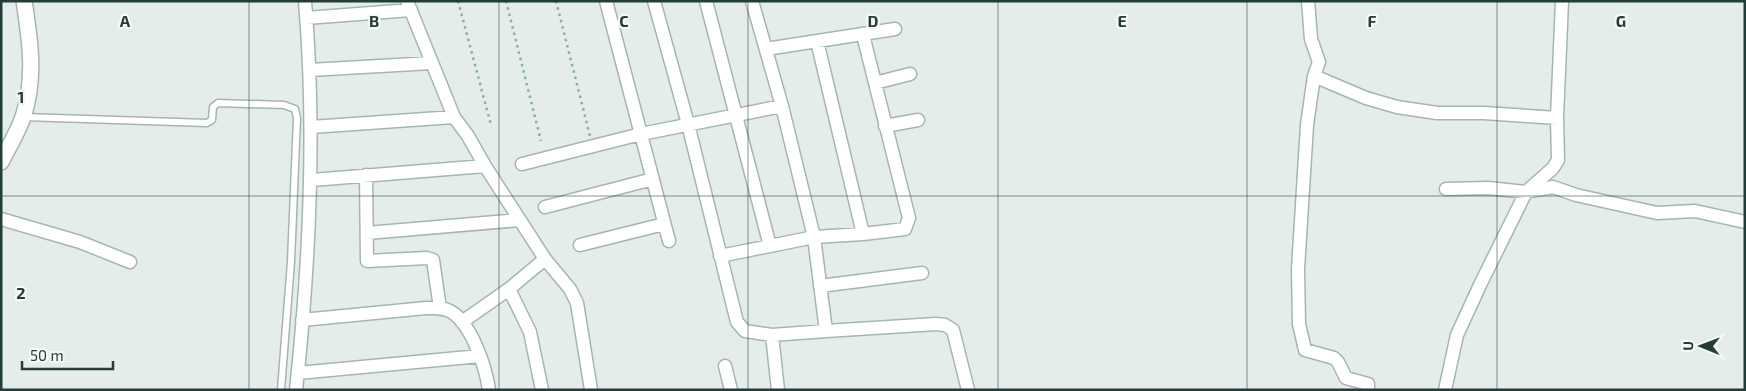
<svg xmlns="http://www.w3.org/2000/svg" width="1746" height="391" viewBox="0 0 1746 391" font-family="'Exo 2',sans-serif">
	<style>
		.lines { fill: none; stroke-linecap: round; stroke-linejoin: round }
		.service-casing { stroke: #a7b5b2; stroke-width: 9 }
		.minor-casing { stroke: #a7b5b2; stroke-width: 15 }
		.tertiary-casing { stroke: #a7b5b2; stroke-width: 18 }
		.path { stroke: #87aea8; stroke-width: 2.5; stroke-dasharray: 2.5 4; stroke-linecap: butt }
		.service { stroke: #fff; stroke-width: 6 }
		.minor { stroke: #fff; stroke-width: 12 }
		.tertiary { stroke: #fff; stroke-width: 15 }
		.grid { fill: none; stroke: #253d3a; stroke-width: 1; stroke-opacity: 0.55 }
		.grid-label { font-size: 16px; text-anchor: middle; font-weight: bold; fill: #253d3a; stroke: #f5f9f8; stroke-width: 4.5; stroke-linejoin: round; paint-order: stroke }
	</style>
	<rect width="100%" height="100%" fill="#e4edea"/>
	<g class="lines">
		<defs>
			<path id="service" d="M24,117L207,123L212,120L213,107L218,103L284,105L295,109L297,118L291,262L281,390"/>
			<path id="minor" d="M407,1L454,117L468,136L485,166L545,259L570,289L577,303L591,390
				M606,1L669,241
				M654,1L688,124L737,322L745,331L772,335L778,390
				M706,1L770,246L814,237L782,106L752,1
				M1308,1L1311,39L1319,62L1314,76L1307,125L1298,269L1299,324L1305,350L1334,358L1338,362L1346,378L1368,384V390
				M306,18L411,10
				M863,35L909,218L905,229L863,234L814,237L826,331L936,324L945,325L953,330L968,390
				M817,41L863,234
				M766,49L895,29
				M310,70L432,63
				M1314,76L1366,98L1397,107L1437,113H1484L1557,118
				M875,83L910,74
				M885,126L918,120
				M311,127L454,117
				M522,164L641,134L782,106
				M366,175L367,261L427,258L433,260L440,308
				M312,180L485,166
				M1446,189L1488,188L1526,192L1553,187L1576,195L1657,213L1695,211L1745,222
				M545,207L653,179
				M1,219L80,242L130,262
				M367,233L520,220
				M580,245L664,224
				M720,256L770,246
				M820,286L922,273
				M509,289L530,332L542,390
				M302,320L426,308C435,308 445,307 453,313C472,326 486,368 489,390
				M462,322L509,289L545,259
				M772,335L826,331
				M725,366L731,390
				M298,373L480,356
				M296,390C310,260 316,131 305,1
				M1445,390L1457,335L1480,285L1526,192L1553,168L1558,160L1557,118L1562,1"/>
			<path id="tertiary" d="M1,162C8,148 18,132 23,117C36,78 30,40 24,1"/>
		</defs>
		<use href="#service" class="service-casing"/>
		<use href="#minor" class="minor-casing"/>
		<use href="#tertiary" class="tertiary-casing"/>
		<path class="path" d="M458,1L491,125
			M506,1L541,141
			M556,1L590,136"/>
		<use href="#service" class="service"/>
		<use href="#minor" class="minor"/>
		<use href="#tertiary" class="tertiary"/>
	</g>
	<path class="grid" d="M249,1V390M499,1V390M748,1V390M998,1V390M1247,1V390M1497,1V390M1,196H1745"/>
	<g class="grid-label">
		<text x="125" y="27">A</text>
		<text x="374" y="27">B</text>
		<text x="624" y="27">C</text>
		<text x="873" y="27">D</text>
		<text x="1122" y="27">E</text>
		<text x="1372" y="27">F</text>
		<text x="1621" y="27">G</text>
		<text x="21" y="103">1</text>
		<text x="21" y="299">2</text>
	</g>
	<rect width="1746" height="391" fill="none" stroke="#253d3a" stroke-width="5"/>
	<g transform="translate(1701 346) rotate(271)" stroke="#f5f9f8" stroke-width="4" paint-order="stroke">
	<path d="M0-4L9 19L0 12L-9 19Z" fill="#253d3a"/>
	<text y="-8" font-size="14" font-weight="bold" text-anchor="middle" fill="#253d3a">U</text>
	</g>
	<path d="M22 361v8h91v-8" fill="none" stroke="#253d3a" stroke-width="2.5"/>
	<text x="30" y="361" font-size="15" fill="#253d3a" stroke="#f5f9f8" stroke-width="4" paint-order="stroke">50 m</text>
</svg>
